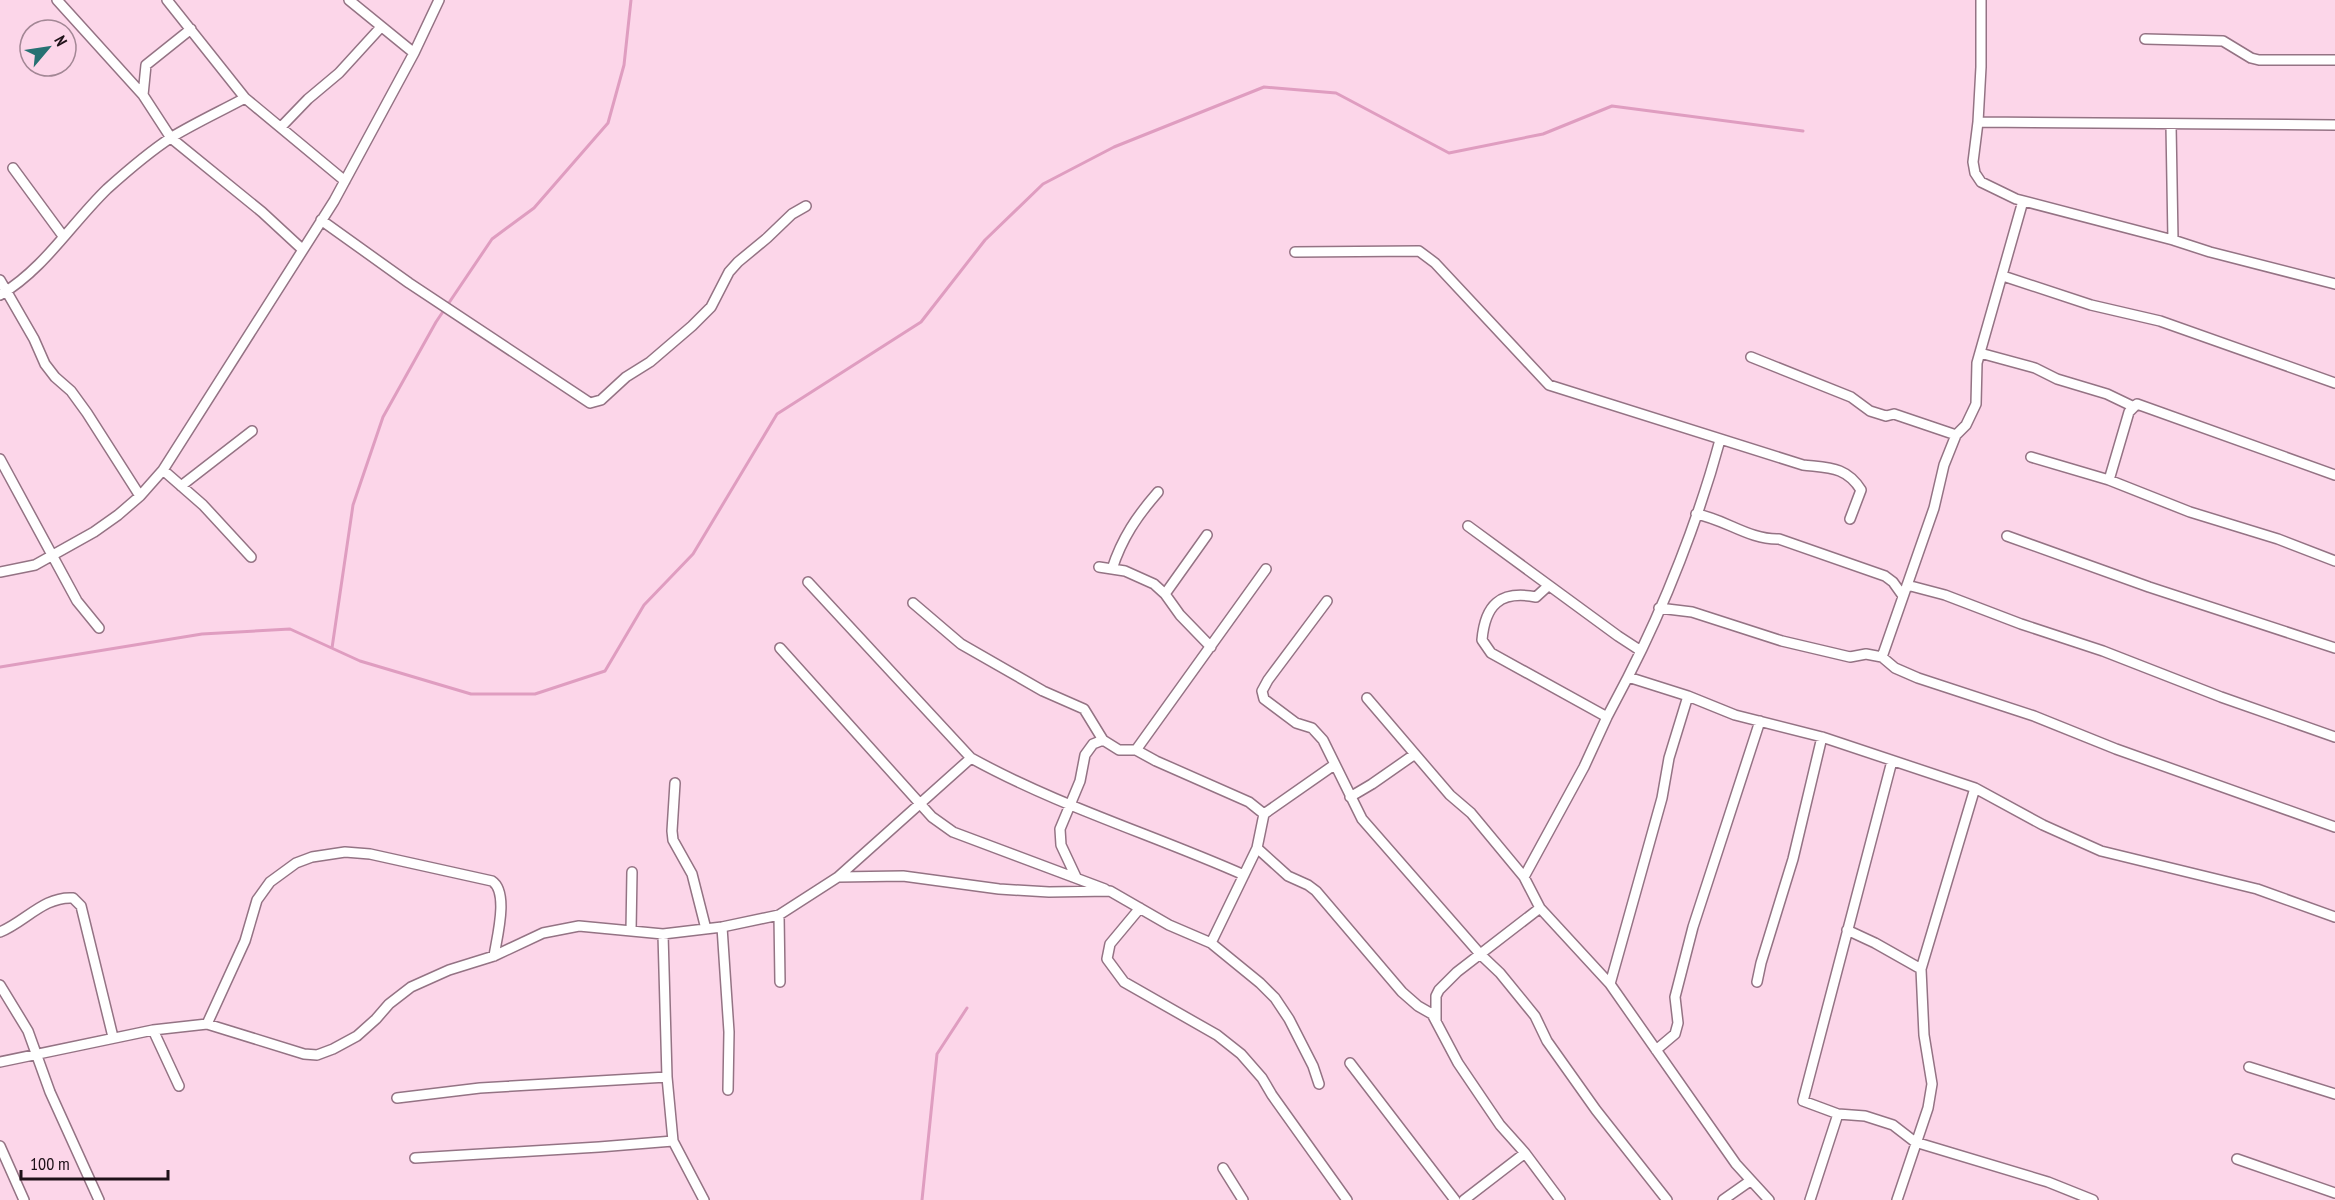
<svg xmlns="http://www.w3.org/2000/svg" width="2335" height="1200" viewBox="0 0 2335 1200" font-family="'PT Sans Narrow',sans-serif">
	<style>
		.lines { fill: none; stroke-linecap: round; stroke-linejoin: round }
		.stream { stroke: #df9dc0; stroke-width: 3 }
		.minor-casing { stroke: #947384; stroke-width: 12 }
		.minor { stroke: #fff; stroke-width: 9 }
	</style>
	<rect width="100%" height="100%" fill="#fcd6e9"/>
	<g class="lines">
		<path class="stream" d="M332,648L353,505L383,417L436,322L492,239L534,208L608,123L624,65L631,0
			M0,667L202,634L290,629L360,661L471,694H535L605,671L644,605L693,554L777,414L921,322L985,240L1043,184L1114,147L1264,87L1336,93L1449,153L1543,134L1612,106L1803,131
			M922,1200L937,1054L967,1008"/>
		<defs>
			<path id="minor" d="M57,0L143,95L171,138L262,212L302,249
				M167,0L245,98L345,181
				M349,0L414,53
				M1981,0V67L1978,122L1973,162L1975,173L1981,182L2016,199L2173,240L2210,252L2335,284
				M2145,39L2223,41L2251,58L2259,60H2335
				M143,95L146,65L191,29
				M1978,122L2335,125
				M2171,125L2173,240
				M281,127L308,99L339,73L381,27
				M13,168L63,236
				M321,220L409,283L590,403L601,400L626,377L650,362L692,326L711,307L729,272L738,262L767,238L792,214L806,206
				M1295,252L1419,251L1435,263L1549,385L1803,465C1828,468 1846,466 1861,490L1850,519
				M2003,276L2091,305L2160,321L2335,383
				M0,280L34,339L45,364L55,377L71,391L87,413L140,496
				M0,295C44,269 71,224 107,189C127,171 149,152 172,137C195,123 221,111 245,98
				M1980,353L2035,368L2057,379L2107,394L2132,406
				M1751,357L1851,397L1870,411L1886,416L1894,414L1956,435
				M1720,440C1699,518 1665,605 1628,677L1688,696L1735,715L1822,737L1975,788L2043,825L2101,851L2257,889L2335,917
				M2031,457L2109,480L2190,512L2278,539L2335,561
				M0,459L77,601L99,628
				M163,470L203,505L251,557
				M2109,480L2129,412L2137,404L2335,475
				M181,486L252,431
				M1696,514C1725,519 1749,540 1779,539L1885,576L1893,582L1903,596
				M1468,526L1618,636L1641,651
				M2007,536L2149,587L2335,648
				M1099,567L1125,571L1154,584L1165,594L1180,615L1211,647
				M1112,569C1122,538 1137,516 1158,492
				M0,572L35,565L94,532L118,515L140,496L163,470L334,201L414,53L439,0
				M808,582L971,758C1058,806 1154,835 1244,875
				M1907,585L1945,595L2021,624L2103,651L2221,697L2335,737
				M1548,586L1536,597C1500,590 1485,605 1482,640L1491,653L1607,717
				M1165,594L1207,535
				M1327,601L1268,680L1262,691L1264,699L1296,723L1312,728L1323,740L1362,819L1481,955L1500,973L1535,1016L1547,1041L1596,1110L1667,1200
				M913,603L961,644L1043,691L1084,709L1103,740L1119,750H1136L1156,761L1249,802L1264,814L1257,848
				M1659,608L1692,612L1782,641L1850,657L1866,654L1882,657L1895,668L1918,678L2034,716L2116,749L2335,827
				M780,648L932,817L953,832L1105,889
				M1882,657L1934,508L1944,465L1956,435L1966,425L1976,404L1977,363L2023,201
				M1367,698L1450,795L1471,813L1524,877L1540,908L1610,984L1736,1164L1769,1200
				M1136,750L1266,569
				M1892,761L1803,1101L1838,1114L1865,1116L1893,1125L1915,1142L2048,1182L2093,1200
				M675,783L672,831L673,840L692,874L706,929
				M1350,797L1372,784L1415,754
				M1264,814L1334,765
				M838,877L971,758
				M1076,877L1061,845L1060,829L1080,781L1085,755L1093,744L1103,740
				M1524,877L1584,767L1607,717L1628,677
				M1140,908L1110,944L1107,959L1124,982L1217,1035L1241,1054L1262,1078L1272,1095L1347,1200
				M779,915L780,982
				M722,927L729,1032L728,1090
				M1847,930L1875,943L1921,969
				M631,931L632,872
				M0,932C25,922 44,896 73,898L81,906L113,1037
				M663,934L667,1077L673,1141L704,1200
				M1211,943L1257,848L1288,876L1308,885L1316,891L1402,992L1418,1006L1432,1014L1458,1063L1500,1125L1525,1153L1560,1200
				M1757,982L1761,963L1793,859L1822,737
				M1610,984L1662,798L1669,758L1688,696
				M0,985L28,1031L50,1092L99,1200
				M1436,1021V996L1439,990L1457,972L1540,908
				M207,1024L245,941L257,900L270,882L296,863L312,857L345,852L370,854L492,881C509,892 497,937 494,956
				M153,1030L179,1086
				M1656,1050L1675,1034L1678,1023L1675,997L1693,927L1760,721
				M0,1062L153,1030L207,1024L304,1054L317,1055L333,1049L357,1036L376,1019L389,1004L411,987L449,970L494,956L543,933L579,926L663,934L722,927L779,915L838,877L903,876L999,889L1049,892L1110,891L1169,925L1211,943L1260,983L1275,998L1289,1019L1313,1066L1319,1084
				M1350,1063L1455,1200
				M2249,1067L2335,1094
				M397,1098L480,1088L667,1077
				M0,1146L24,1200
				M415,1158L599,1147L673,1141
				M2237,1159L2335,1193
				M1223,1168L1243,1200
				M1464,1200L1525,1153
				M1723,1200L1750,1181
				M1810,1200L1838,1114
				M1897,1200L1928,1108L1932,1084L1924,1035L1921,969L1975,788"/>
		</defs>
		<use href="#minor" class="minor-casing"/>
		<use href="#minor" class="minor"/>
	</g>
	<g transform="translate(48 48) rotate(61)"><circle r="28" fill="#fcd6e9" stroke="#a38795" stroke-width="1.5"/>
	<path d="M0-4.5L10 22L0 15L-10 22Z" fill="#267173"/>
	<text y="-9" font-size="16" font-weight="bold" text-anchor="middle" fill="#1e1118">N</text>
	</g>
	<path d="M21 1170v9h147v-9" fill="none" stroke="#1e1118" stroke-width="3"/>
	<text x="30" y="1170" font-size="18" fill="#1e1118" stroke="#fcd6e9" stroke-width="4.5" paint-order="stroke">100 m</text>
</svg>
